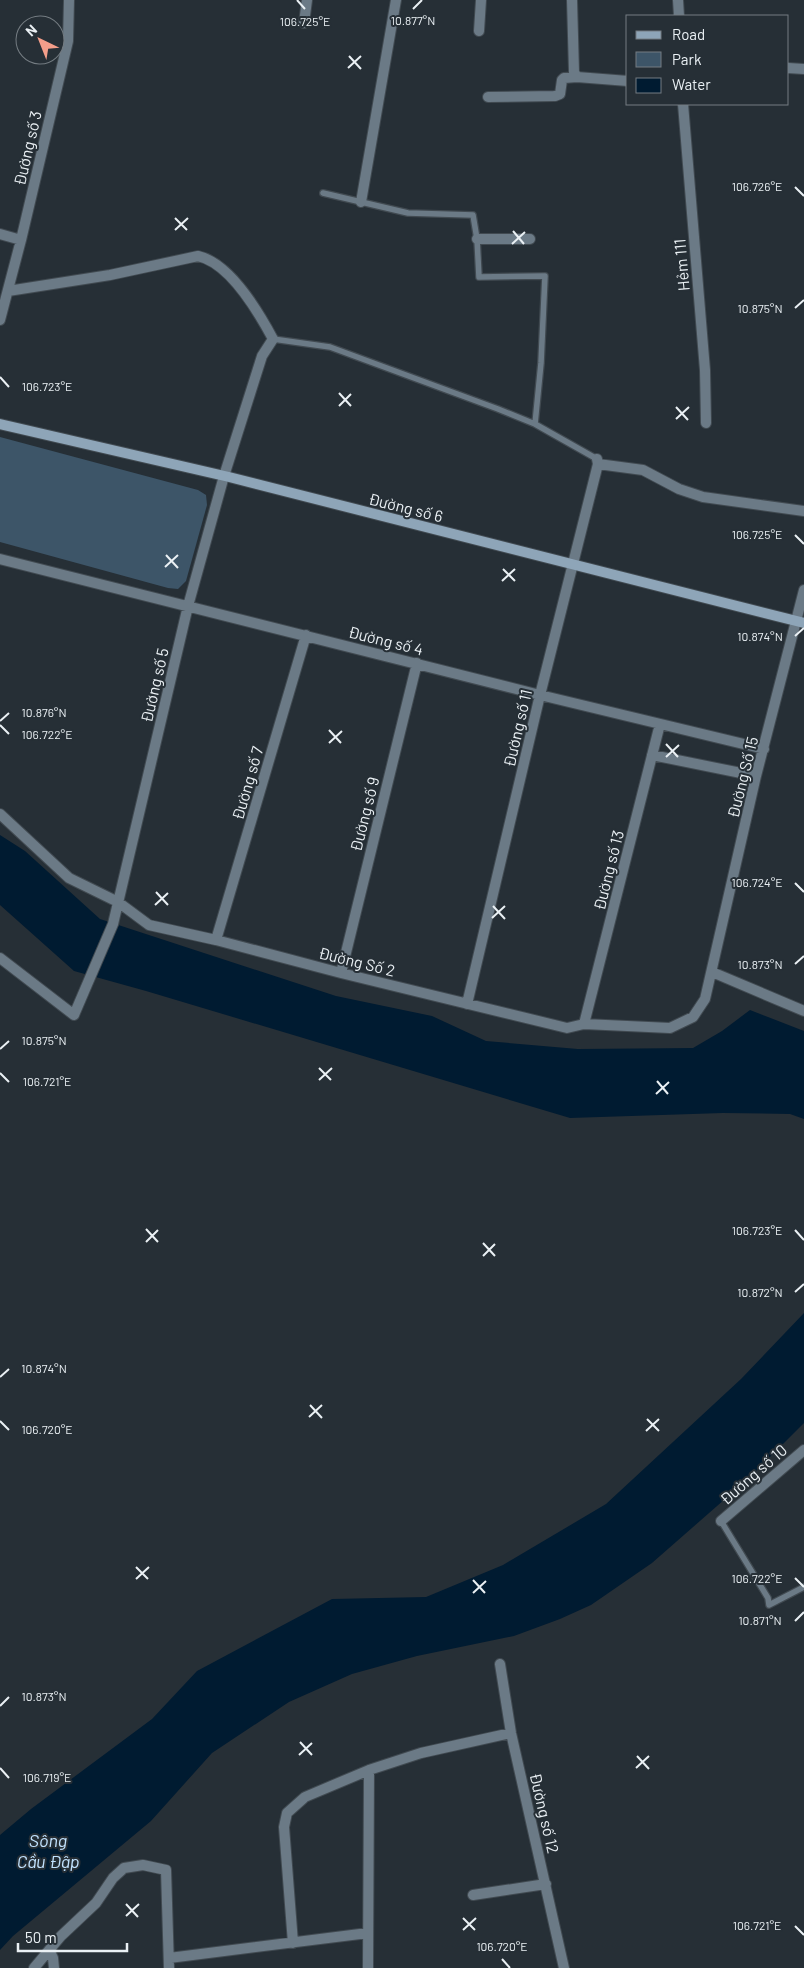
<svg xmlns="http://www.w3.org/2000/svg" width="804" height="1968" viewBox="0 0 804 1968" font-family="Barlow,sans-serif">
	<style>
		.green { fill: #3d5568 }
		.water { fill: #001b31 }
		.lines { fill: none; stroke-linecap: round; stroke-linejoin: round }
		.lane-casing { stroke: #414a51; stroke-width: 8 }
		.street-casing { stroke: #414a51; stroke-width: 12 }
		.secondary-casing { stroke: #414a51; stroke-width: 12 }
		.lane { stroke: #6b7a86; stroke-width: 5.5 }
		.street { stroke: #6b7a86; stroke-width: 10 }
		.secondary { stroke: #8ea5b8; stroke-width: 10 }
		.ticks { fill: none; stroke: #eaf0f4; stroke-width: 2 }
		.labels { text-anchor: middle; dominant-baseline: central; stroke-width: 4; stroke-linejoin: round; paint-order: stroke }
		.street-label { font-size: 16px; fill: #eaf0f4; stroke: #262f36 }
		.water-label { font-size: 18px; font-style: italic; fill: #c1e2fe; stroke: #262f36 }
		.ticks-label { font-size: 12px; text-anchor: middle; fill: #eaf0f4; stroke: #262f36; stroke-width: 4; stroke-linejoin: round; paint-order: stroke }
	</style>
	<rect width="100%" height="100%" fill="#262f36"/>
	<path class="green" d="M0,437L198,490L206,495L207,505L186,581L178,589L168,588L0,542Z"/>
	<path class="water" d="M0,835L25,851L100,919L336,996L432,1016L486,1041L578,1049L693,1048L722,1031L750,1010L804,1031V1119L790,1114L723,1113L570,1118L146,991L74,971L0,905Z
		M804,1313V1423L749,1478L652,1563L591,1605L560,1619L514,1636L417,1656L352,1674L289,1702L212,1753L151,1821L13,1936L0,1950V1835L31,1809L152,1719L197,1671L332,1599L426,1597L503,1565L606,1504L741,1379Z"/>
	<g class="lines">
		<defs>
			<path id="lane" d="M323,193L408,213L473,215L477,239L479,277L545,276L541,363L535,424
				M273,339L330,347L498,409L535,424L597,459
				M721,1521L768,1598L769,1605L804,1587"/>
			<path id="street" d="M572,0L574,72L577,77L628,81
				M678,0L679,16
				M304,23L307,0
				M479,31L481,0
				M788,68L804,69
				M488,97L555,96L560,94L562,80L564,78L577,77
				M683,104L705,370L706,423
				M361,202L396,0
				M0,234L21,240
				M477,239H530
				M0,320L21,240L68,41L69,0
				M598,464L643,470L679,489L703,497L804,511
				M0,559L540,695L764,749
				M652,755L756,776
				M0,814L69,878L118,902L149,925L216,940L341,973L567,1028L584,1024L670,1028L693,1017L705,999L756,776L804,590
				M216,940L306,635
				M0,958L74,1015L113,924L188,606L224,476L262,356L273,339C258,311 230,263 198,256L110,275L8,291
				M712,972L804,1011
				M341,973L417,663
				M467,1004L540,695L598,464L597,459
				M584,1024L660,724
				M721,1521L804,1450
				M500,1664L511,1733L564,1968
				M473,1895L546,1884
				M293,1943L284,1827L287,1813L305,1797L369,1770L421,1753L511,1733
				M49,1950L53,1958L54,1968
				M169,1958L368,1933
				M34,1968L61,1936L96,1903L113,1878L124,1868L143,1865L166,1870L169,1968
				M368,1968L369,1770"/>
			<path id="secondary" d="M0,424L229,477L804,623"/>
		</defs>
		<use href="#lane" class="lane-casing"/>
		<use href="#street" class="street-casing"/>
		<use href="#secondary" class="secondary-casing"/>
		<use href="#lane" class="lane"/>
		<use href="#street" class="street"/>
		<use href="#secondary" class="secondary"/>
	</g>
	<path class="ticks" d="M297,0L305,9M413,9L422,0M349,56L361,69M348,68L361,56M795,187L804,196M175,218L187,230M175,230L188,218M513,231L524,244M512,244L525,232M795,308L804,300M0,377L9,387M339,393L351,406M339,406L351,394M676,407L688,420M676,419L689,407M795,535L804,544M166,555L178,568M165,567L178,555M503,569L515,581M502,581L515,569M795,636L804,628M0,721L9,713M0,725L9,734M329,730L341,743M329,743L342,731M666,744L678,757M666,757L679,745M795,883L804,892M156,892L168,905M155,905L168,893M493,906L505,919M492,918L505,906M795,964L804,956M0,1049L9,1041M319,1068L331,1080M0,1073L9,1082M319,1080L332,1068M657,1081L668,1094M656,1094L669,1082M146,1229L158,1242M795,1230L804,1240M146,1242L158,1230M483,1243L495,1256M483,1256L495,1244M795,1292L804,1284M0,1377L9,1369M310,1405L322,1418M309,1417L322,1405M647,1419L659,1431M0,1421L9,1430M646,1431L659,1419M136,1567L148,1579M795,1578L804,1587M136,1579L149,1567M473,1580L485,1593M473,1593L486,1581M795,1621L804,1612M0,1706L9,1697M300,1742L312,1755M299,1755L312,1743M637,1756L649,1769M0,1768L9,1778M636,1768L649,1756M126,1904L138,1917M126,1916L139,1904M463,1918L475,1930M795,1926L804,1935M463,1930L476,1918M502,1959L510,1968"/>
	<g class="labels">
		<g class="street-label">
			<text transform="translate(27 148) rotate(-77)">Đường số 3</text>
			<text transform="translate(681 265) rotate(-95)">Hẻm 111</text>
			<text transform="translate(406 507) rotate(14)">Đường số 6</text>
			<text transform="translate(386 640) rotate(14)">Đường số 4</text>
			<text transform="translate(154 685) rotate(-77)">Đường số 5</text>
			<text transform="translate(517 728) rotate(-77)">Đường số 11</text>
			<text transform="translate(742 777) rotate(-76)">Đường Số 15</text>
			<text transform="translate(247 783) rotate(-74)">Đường số 7</text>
			<text transform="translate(364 814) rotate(-76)">Đường số 9</text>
			<text transform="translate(608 870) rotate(-76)">Đường số 13</text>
			<text transform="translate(357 961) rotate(14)">Đường Số 2</text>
			<text transform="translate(753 1474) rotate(-41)">Đường số 10</text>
			<text transform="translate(545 1813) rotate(77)">Đường số 12</text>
		</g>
		<g class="water-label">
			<text x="48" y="1840">Sông<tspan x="48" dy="21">Cầu Đập</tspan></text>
		</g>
	</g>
	<g class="ticks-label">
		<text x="413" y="25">10.877°N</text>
		<text x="305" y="26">106.725°E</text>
		<text x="757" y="191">106.726°E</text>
		<text x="760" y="313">10.875°N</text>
		<text x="47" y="391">106.723°E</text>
		<text x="757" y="539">106.725°E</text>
		<text x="760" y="641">10.874°N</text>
		<text x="44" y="717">10.876°N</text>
		<text x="47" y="739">106.722°E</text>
		<text x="757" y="887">106.724°E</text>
		<text x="760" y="969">10.873°N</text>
		<text x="44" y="1045">10.875°N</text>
		<text x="47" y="1086">106.721°E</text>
		<text x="757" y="1235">106.723°E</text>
		<text x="760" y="1297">10.872°N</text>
		<text x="44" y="1373">10.874°N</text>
		<text x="47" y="1434">106.720°E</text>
		<text x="757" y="1583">106.722°E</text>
		<text x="760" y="1625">10.871°N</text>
		<text x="44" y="1701">10.873°N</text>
		<text x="47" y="1782">106.719°E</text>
		<text x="757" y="1930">106.721°E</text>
		<text x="502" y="1951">106.720°E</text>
	</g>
	<rect x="626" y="15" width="162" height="90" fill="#262f36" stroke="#747c82"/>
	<rect x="636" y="31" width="25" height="8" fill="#8ea5b8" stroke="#747c82"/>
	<text x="672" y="40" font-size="15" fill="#eaf0f4">Road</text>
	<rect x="636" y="52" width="25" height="15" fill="#3d5568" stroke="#747c82"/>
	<text x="672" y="65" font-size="15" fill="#eaf0f4">Park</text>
	<rect x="636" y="78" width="25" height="15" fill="#001b31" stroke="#747c82"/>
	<text x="672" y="90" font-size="15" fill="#eaf0f4">Water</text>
	<g transform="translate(40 40) rotate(317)"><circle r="24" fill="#262f36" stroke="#747c82"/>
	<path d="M0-4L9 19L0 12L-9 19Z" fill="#f49e8a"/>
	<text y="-8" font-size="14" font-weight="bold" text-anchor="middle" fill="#eaf0f4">N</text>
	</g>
	<path d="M18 1943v8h109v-8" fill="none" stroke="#eaf0f4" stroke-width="2.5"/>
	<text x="25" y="1943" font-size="15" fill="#eaf0f4" stroke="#262f36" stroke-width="4" paint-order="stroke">50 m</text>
</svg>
